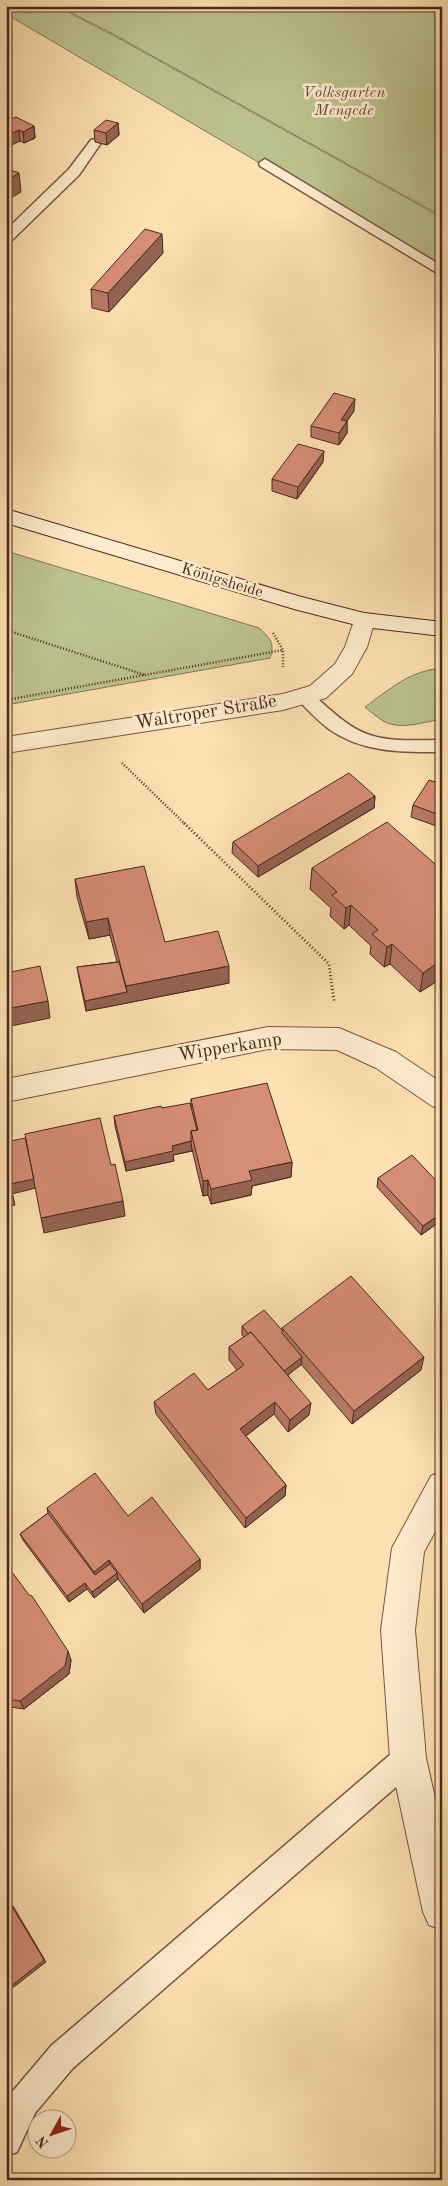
<svg xmlns="http://www.w3.org/2000/svg" width="448" height="2186" viewBox="0 0 448 2186" font-family="'Old Standard TT',serif">
	<style>
		.green { fill: #bcc38f; stroke: #837656 }
		.lines { fill: none; stroke-linecap: round; stroke-linejoin: round }
		.lane-casing { stroke: #775642; stroke-width: 3 }
		.street-casing { stroke: #775642; stroke-width: 2 }
		.secondary-casing { stroke: #4a281c; stroke-width: 2 }
		.path-far2 { stroke: #4a281c; stroke-width: 2; stroke-dasharray: 0.5 1; stroke-linecap: butt }
		.path-far1 { stroke: #4a281c; stroke-width: 2.5; stroke-dasharray: 1 2; stroke-linecap: butt }
		.path { stroke: #4a281c; stroke-width: 3; stroke-dasharray: 1 2.5; stroke-linecap: butt }
		.lane { fill: #feeccd; fill-rule: evenodd }
		.street { fill: #feeccd; fill-rule: evenodd }
		.secondary { fill: #feeccd; fill-rule: evenodd }
		.wall { fill: #b77965; stroke: #4a281c }
		.shaded-wall { fill: #956352; stroke: #4a281c }
		.building { fill: #d58d75; stroke: #4a281c }
		.labels { text-anchor: middle; dominant-baseline: central; stroke-width: 5; stroke-linejoin: round; paint-order: stroke }
		.far-park-label { font-size: 16px; font-style: italic; fill: #664f39; stroke: #feeccd }
		.far-street-label { font-size: 16px; fill: #4a281c; stroke: #feeccd }
		.street-label { font-size: 19px; fill: #4a281c; stroke: #feeccd }
	</style>
	<rect width="100%" height="100%" fill="#fee1b2"/>
	<filter id="stains"><feTurbulence type="fractalNoise" baseFrequency=".004" numOctaves="4"/><feColorMatrix values="0 0 0 0 .2 0 0 0 0 .09 0 0 0 0 .02 0 0 0 .5 -.17"/></filter>
	<radialGradient id="worn" r=".72"><stop offset=".6" stop-color="#630" stop-opacity="0"/><stop offset="1" stop-color="#630" stop-opacity=".3"/></radialGradient>
	<path class="green" d="M6,6H442V270L6,14Z
		M6,551L259,628C270,638 275,643 270,658L6,705Z
		M442,668V719C424,722 402,730 385,722C378,718 371,712 365,707C390,689 409,671 442,668Z"/>
	<g class="lines">
		<defs>
			<path id="lane" d="M95,139L101,143L79,175L11,241L6,242V230L69,169L91,140Z
				M265,159L442,266V276L260,166L259,163Z
				M304,690L310,692C329,708 348,729 373,736C394,742 420,740 442,740V752C402,752 363,753 329,729C318,721 308,710 298,700L295,696L298,692Z
				M408,1744L418,1748L422,1758L418,1768L73,2068L35,2113L17,2152L6,2156V2106L13,2091L51,2046L398,1748Z"/>
			<path id="street" d="M364,613L372,615L375,620L367,647L352,674L326,698L283,710L6,753V737L283,694L310,686L335,664L345,647L356,615Z
				M268,1027L339,1028L396,1052L442,1083V1109L432,1106L376,1068L337,1050L268,1049L6,1102V1079Z
				M442,1471V1519L424,1552L415,1630L426,1758L442,1829V1930L429,1925L423,1912L390,1758L381,1630L392,1548L431,1476Z"/>
			<path id="secondary" d="M6,509L298,596L364,613L442,622V636L364,627L294,609L6,523Z"/>
		</defs>
		<use href="#lane" class="lane-casing"/>
		<use href="#street" class="street-casing"/>
		<use href="#secondary" class="secondary-casing"/>
		<path class="path-far2" d="M57,6L112,34L442,217"/>
		<path class="path-far1" d="M6,630L145,675
			M273,633L283,650V667
			M6,700L283,650
			M122,763L185,824"/>
		<path class="path" d="M184,823L329,964L334,1001"/>
		<use href="#lane" class="lane"/>
		<use href="#street" class="street"/>
		<use href="#secondary" class="secondary"/>
	</g>
	<path class="wall" d="M6,122L34,126L35,138L24,143L20,141Z
		M118,123L119,135L107,145L95,142L94,130Z
		M163,253L109,312L92,308L91,289Z
		M354,411L347,421V433L339,445L311,437V426Z
		M323,462L297,499L272,491V479Z
		M442,784V828L411,817L413,805Z
		M375,796L374,808L258,877L232,853L233,842Z
		M312,868L442,870V978L420,992L390,964L384,967L370,954L371,946L349,925L344,929L330,916L331,908L310,889Z
		M75,879L165,942L229,983L86,1011L79,978L77,967L117,962L110,935L89,939L77,897Z
		M442,1016V1028L440,1026Z
		M191,1099L292,1162L291,1177L252,1186L251,1195L211,1204L208,1195L203,1196L192,1149V1151L173,1155L174,1161L126,1171L115,1126L114,1116L162,1108H191Z
		M378,1178L442,1187V1220L421,1235L377,1187Z
		M242,1326L282,1330V1328L421,1370L352,1424L301,1364L288,1375L309,1415L288,1432L274,1414L246,1436L286,1485L285,1496L245,1528L156,1414L154,1402L208,1390L237,1370L229,1360V1347L244,1337L242,1335Z
		M47,1508L128,1516L200,1559V1569L144,1613L118,1579L94,1598L87,1589L69,1602L23,1540L20,1534L48,1513Z
		M6,1564L71,1660L69,1674L24,1709L11,1707L6,1700Z"/>
	<path class="shaded-wall" d="M118,123L119,135L107,145L106,133Z
		M34,126L35,138L24,143L23,132Z
		M19,130L20,141L6,148V136Z
		M19,173L21,192L6,201V181Z
		M162,234L163,253L109,312L108,293Z
		M355,399L354,411L340,431L341,420Z
		M347,421V433L339,445V433Z
		M324,451L323,462L297,499L298,487Z
		M375,796L374,808L258,877V866Z
		M351,905L349,925L344,929L346,908Z
		M108,918L110,935L89,939L86,922Z
		M392,944L390,964L384,967L387,947Z
		M442,960V978L420,992L423,973Z
		M229,966V983L86,1011L85,1001L127,992L126,986Z
		M48,1001L50,1018L6,1027V1009Z
		M191,1141L192,1151L173,1155L174,1161L126,1171L125,1162L172,1146Z
		M292,1162L291,1177L252,1186L251,1195L211,1204V1189L249,1171Z
		M34,1179L36,1188L12,1194L10,1184Z
		M208,1180V1195L203,1196V1181Z
		M13,1196L15,1205L6,1207V1197Z
		M123,1201L125,1216L44,1233L41,1218Z
		M442,1213V1220L421,1235L423,1226Z
		M302,1357L301,1365L281,1380L282,1372Z
		M424,1357L421,1370L352,1424L354,1411Z
		M275,1402L274,1414L239,1441L240,1429Z
		M311,1403L309,1415L288,1432L290,1420Z
		M286,1485L285,1496L245,1528L246,1518Z
		M200,1559V1569L144,1613L142,1604Z
		M109,1560L111,1570L96,1581L94,1572Z
		M117,1573L118,1579L94,1598L92,1592Z
		M85,1583L87,1589L69,1602L67,1596Z
		M68,1651L71,1660L69,1674L24,1709L20,1701Z
		M10,1903L13,1906L46,1962L6,1993Z"/>
	<path class="building" d="M16,117L34,126L23,132L19,130L6,136V122Z
		M106,120L118,123L106,133L94,130Z
		M6,168L19,173L6,181Z
		M145,229L162,234L108,293L91,289Z
		M334,393L355,399L341,420L347,421L339,433L311,426Z
		M298,444L324,451L298,487L272,479Z
		M349,773L375,796L258,866L233,842Z
		M429,780L442,784V816L413,805Z
		M387,822L442,870V960L423,973L392,944L387,947L372,934L378,930L351,905L346,908L332,895L337,892L312,868Z
		M144,866L165,942L218,931L229,966L126,986L108,918L86,922L75,879Z
		M119,962L127,992L85,1001L77,967Z
		M40,966L48,1001L6,1009V973Z
		M267,1083L292,1162L249,1171L252,1180L211,1189L208,1180L203,1181L191,1131L198,1130L191,1099Z
		M190,1103L197,1130L191,1131V1141L172,1146L173,1151L125,1162L114,1116L161,1106L162,1108Z
		M100,1118L111,1165L115,1164L123,1201L41,1218L25,1134Z
		M25,1138L34,1179L10,1184L13,1196L6,1197V1142Z
		M412,1155L442,1187V1213L423,1226L378,1178Z
		M351,1276L424,1357L354,1411L282,1328Z
		M264,1310L282,1330V1333L302,1357L284,1371L251,1332L248,1334L242,1326Z
		M251,1332L311,1403L290,1420L275,1402L240,1429L286,1485L246,1518L154,1402L194,1373L208,1390L244,1365L229,1347Z
		M95,1473L128,1516L152,1497L200,1559L142,1604L109,1560L94,1572L47,1508Z
		M48,1513L95,1575L110,1564L117,1573L92,1592L85,1583L67,1596L20,1534Z
		M6,1564L29,1595L32,1596L68,1651L65,1666L20,1701L6,1699Z
		M10,1903L44,1960L6,1990V1906Z"/>
	<g class="labels">
		<g class="far-park-label">
			<text x="344" y="93">Volksgarten<tspan x="344" dy="18">Mengede</tspan></text>
		</g>
		<g class="far-street-label">
			<text transform="translate(222 581) rotate(17)">Königsheide</text>
		</g>
		<g class="street-label">
			<text transform="translate(206 713) rotate(-9)">Waltroper Straße</text>
			<text transform="translate(230 1048) rotate(-9)">Wipperkamp</text>
		</g>
	</g>
	<rect width="448" height="2186" fill="none" stroke="#fee1b2" stroke-width="25"/>
	<rect x="8" y="8" width="433" height="2171" fill="none" stroke="#4a281c" stroke-width="2.5"/>
	<rect x="12" y="12" width="423" height="2161" fill="none" stroke="#4a281c"/>
	<g transform="translate(52 2134) rotate(230)"><circle r="24" fill="#feeccd" stroke="#b69e86"/>
	<path d="M0-4L9 19L0 12L-9 19Z" fill="#8f2418"/>
	<text y="-8" font-size="14" font-weight="bold" text-anchor="middle" fill="#4a281c">N</text>
	</g>
	<rect width="100%" height="100%" filter="url(#stains)"/>
	<rect width="100%" height="100%" fill="url(#worn)"/>
</svg>
